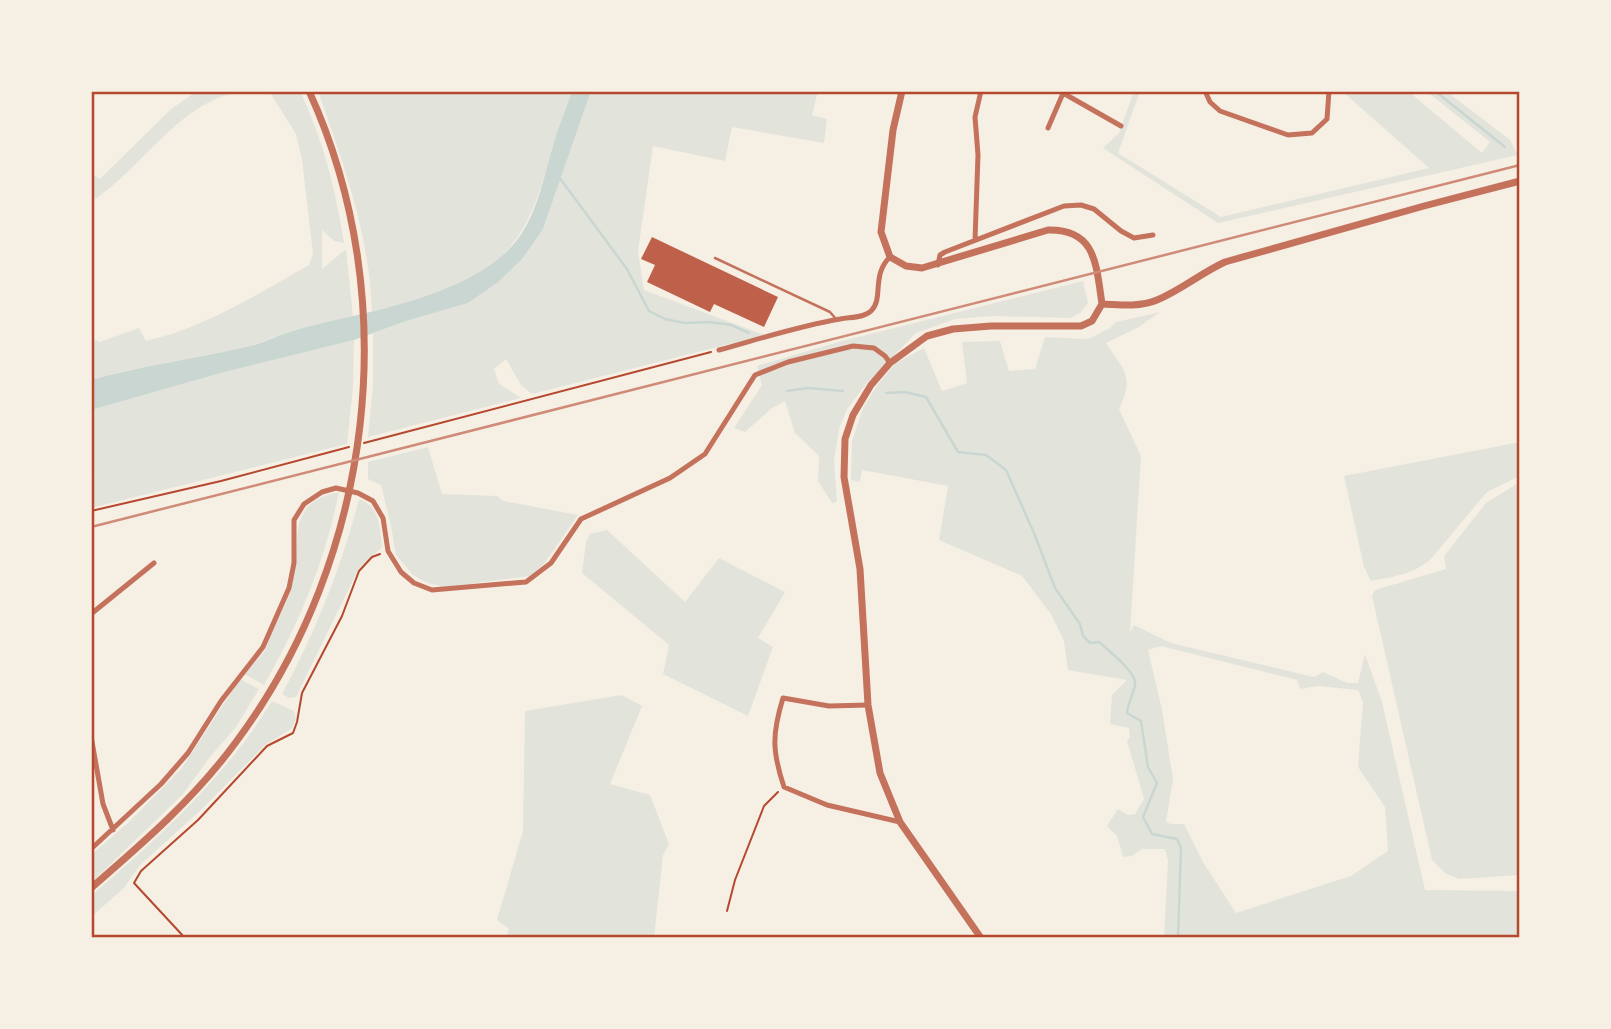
<svg xmlns="http://www.w3.org/2000/svg" width="1611" height="1029" viewBox="0 0 1611 1029" font-family="'Sofia Sans Condensed',sans-serif">
	<style>
		.green { fill: #e2e4dc; fill-rule: evenodd }
		.water { fill: #c9d6d2 }
		.lines { fill: none; stroke-linecap: round; stroke-linejoin: round }
		.stream { stroke: #c9d6d2; stroke-width: 2.5 }
		.building { fill: #bf614a }
		.path { stroke: #b5482f; stroke-width: 2 }
		.service { stroke: #c5725c; stroke-width: 2.5 }
		.minor { stroke: #c5725c; stroke-width: 5 }
		.tertiary { stroke: #c5725c; stroke-width: 7 }
		.rail { stroke: #cf8b77; stroke-width: 2.5 }
		.neatline { fill: none; stroke: #b5482f; stroke-width: 2.5 }
	</style>
	<rect width="100%" height="100%" fill="#f6efe4"/>
	<path class="green" d="M197,91H246C235,93 223,95 214,100C171,118 133,175 91,202V173L100,179L170,110Z
		M269,91H300C323,139 336,191 344,243L334,241L322,230V269L346,249L353,317L295,330L244,348L125,371L91,380V338L100,342L139,328L146,341C208,326 254,296 309,265L313,254L302,159L296,134Z
		M318,91H572C566,110 558,128 553,147C539,196 526,246 479,274C447,292 407,302 372,313C370,235 343,163 318,91Z
		M591,91H818L812,115L827,119L824,143L732,127L725,161L653,146L638,251L644,290L765,335L532,394L521,385L506,359L494,369L499,384L521,398L368,437L373,385V333L406,321L468,303L543,229Z
		M1134,91H1140L1118,153L1221,217L1429,168L1342,91H1408L1482,153L1490,142L1426,91H1446L1510,140L1518,155L1218,223L1103,148L1119,133Z
		M1083,281L1088,303L1080,313L1070,318L993,316L955,319L916,333L866,384L847,409L839,429L834,461L837,502L832,503L818,481L819,456L795,433L785,401L772,408L745,432L734,428L762,385L757,366L842,341Z
		M1160,312L1139,327L1106,343C1124,371 1135,375 1119,409L1141,456L1130,632L1134,625L1171,643L1314,677L1323,672L1347,683H1358L1365,654L1382,702L1425,890L1520,891V938H1164L1168,860L1165,849H1142L1132,856L1123,857L1117,836L1107,826L1118,809L1128,815L1135,814L1144,799L1127,741L1130,737L1129,728L1110,724L1112,695L1127,680L1068,670L1064,641L1051,614L1022,576L939,540L948,486L862,470L860,482L851,480L852,441L863,408L878,384L896,363L924,348L942,391L967,383L962,342L1000,341L1009,371L1035,369L1045,337L1088,339L1110,328L1116,322ZM1161,646L1297,680L1300,689L1318,686L1358,690L1363,702L1358,767L1385,807L1388,851L1351,876L1236,913L1203,862L1184,824H1171L1166,822L1173,779L1162,710L1148,650Z
		M354,340L353,387L347,444L91,508V483L95,476L91,473V410L221,373Z
		M1520,442V476L1487,492L1431,559C1414,574 1393,577 1371,581L1364,567L1344,476Z
		M428,447L442,494L497,496L504,501L578,515L544,564L530,576L445,587L427,583L413,575L396,555L391,526L381,485L368,479V462Z
		M1520,482V875L1459,879L1445,873L1432,860L1372,596L1375,590L1446,569L1444,556L1486,503Z
		M339,492C325,561 299,624 264,685L244,674C251,666 260,658 266,649C268,645 269,639 271,634C278,619 286,605 291,589C305,546 280,504 339,492Z
		M359,499C380,506 380,528 382,547L359,568L296,697L289,698L282,694C316,631 341,568 359,499Z
		M607,530L685,602L719,558L785,592L758,638L773,647L748,716L663,674L669,645L582,573L586,542L590,534Z
		M240,679L259,689L236,727L210,757L183,794L91,883V855L129,822L182,768Z
		M622,695L642,706L610,784L650,795L669,844L663,855L654,938H505L509,929L497,920L523,831L525,711Z
		M272,701L294,711L296,720L291,729L265,745L202,809L140,865L124,888L91,917V896C159,837 224,779 272,701Z"/>
	<path class="water" d="M572,91H591L543,229L522,259L498,282L468,303L406,321L354,340L221,373L91,410V380C141,366 192,359 242,348C263,344 282,333 303,328C369,311 479,295 520,236C538,210 544,176 553,146C558,128 566,109 572,91Z"/>
	<g class="lines">
		<path class="stream" d="M1435,91L1505,147
			M559,177L627,269L649,311L665,319L684,323L710,322L731,325L749,333
			M787,391L807,388L843,391
			M886,393L905,392L926,397L958,452L986,455L1006,470L1034,533L1055,588L1080,624L1083,636L1090,643L1099,642C1108,650 1138,673 1135,685C1133,695 1128,703 1127,713L1141,721L1148,767L1157,783L1143,817L1152,834L1177,839L1181,848L1178,938"/>
	</g>
	<path class="building" d="M652,237L778,297L764,327L714,304L710,312L647,282L655,265L641,259Z"/>
	<g class="lines">
		<path class="path" d="M364,443L711,352
			M91,511L221,481L349,447
			M727,911L735,880L764,806L778,792
			M185,938L134,883L141,871L198,820L267,746L293,733L297,722L302,693L342,616L359,571L372,557L380,554"/>
		<path class="service" d="M715,258L830,312L836,319"/>
		<path class="minor" d="M1205,91L1210,102L1220,111L1288,135L1312,133L1327,119L1329,91
			M1063,93L1121,126
			M1048,128L1064,91
			M975,240L978,155L975,117L981,91
			M938,265L940,255L945,252L1064,206L1081,205L1094,209L1121,231L1134,238L1153,235
			M719,350C759,339 799,326 840,319C850,317 864,318 871,311C884,299 871,275 890,257
			M91,614L154,563
			M868,705L829,706L783,698C772,734 772,751 784,787L827,805L900,822
			M91,736L103,804L113,830
			M91,849L161,784L188,753L221,701L263,647L289,588L294,563V520L304,504L322,492L336,488L358,493L373,501L383,518L388,551L401,572L414,583L432,590L526,582L551,563L581,519L670,478L705,454L755,375L788,362L853,346L874,348L885,356L890,363"/>
		<path class="tertiary" d="M902,91L893,130L881,232L890,257L906,266L922,268L1048,230C1096,229 1096,264 1102,304
			M1102,304C1119,305 1141,307 1157,300C1181,290 1201,273 1225,262L1424,206L1520,181
			M91,888C143,843 195,798 236,742C373,558 405,301 309,91
			M981,938L900,822L880,773L868,705L860,569L844,477L845,439L853,415L871,385L890,363L927,336L953,329L991,326H1081L1092,321L1102,304"/>
		<path class="rail" d="M91,527L1520,165"/>
	</g>
	<rect width="1611" height="1029" fill="none" stroke="#f6efe4" stroke-width="186"/>
	<rect x="93" y="93" width="1425" height="843" class="neatline"/>
</svg>
